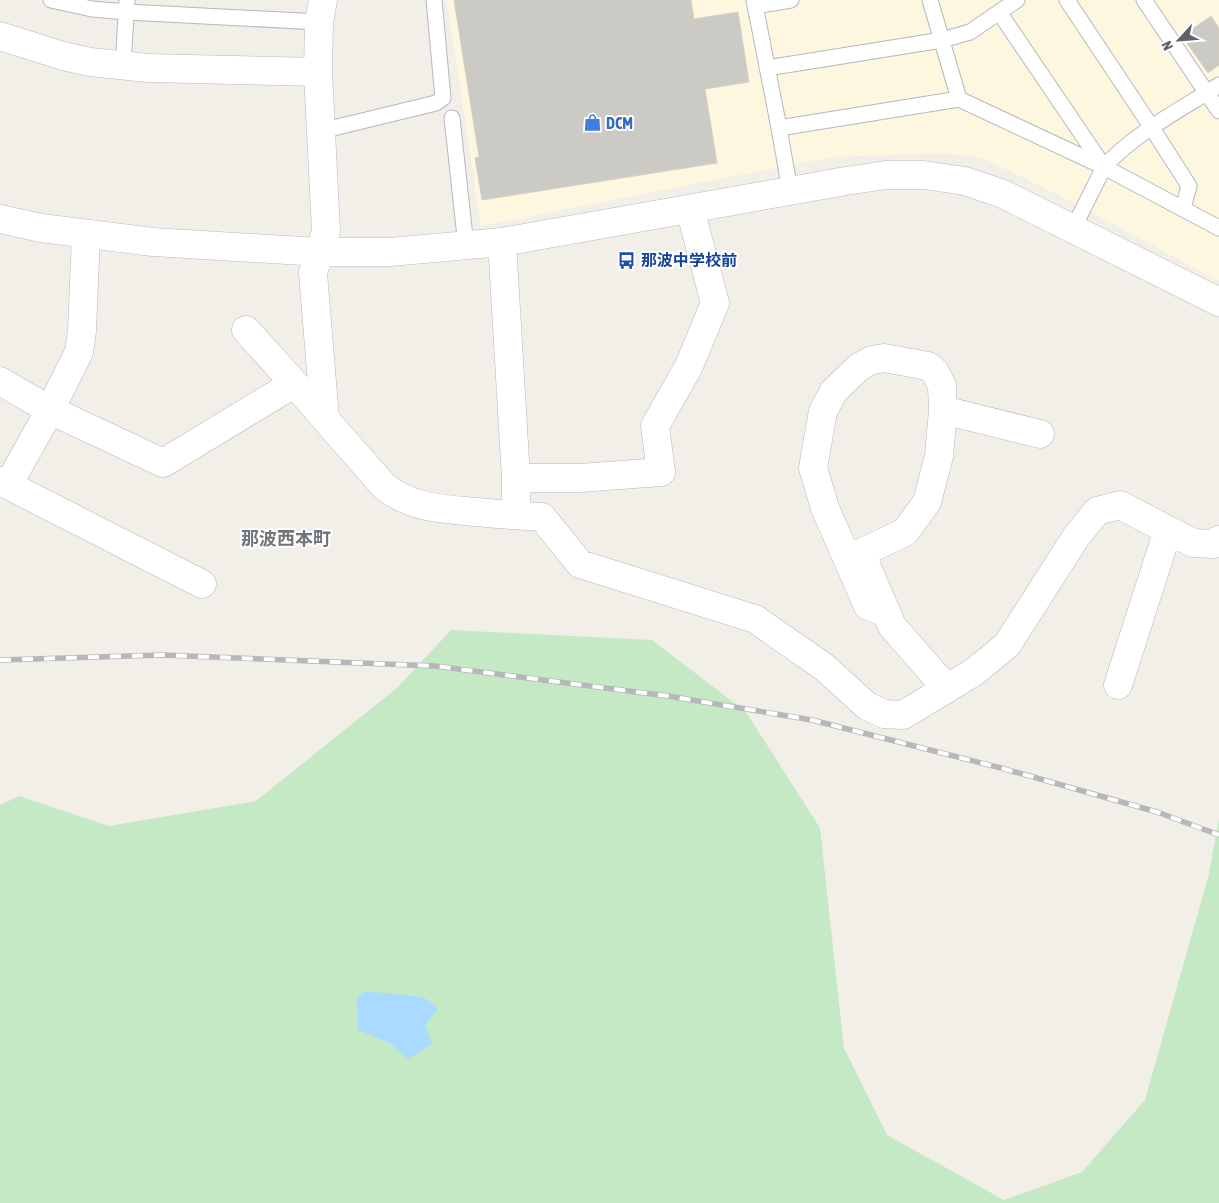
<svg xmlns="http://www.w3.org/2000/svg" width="1219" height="1203" viewBox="0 0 1219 1203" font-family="'Asap Condensed','Noto Sans JP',sans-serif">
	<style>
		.commercial { fill: #fef7e0 }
		.green { fill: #c5e8c5 }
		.water { fill: #aadaff }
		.building { fill: #cccac5; stroke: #d6d1c6 }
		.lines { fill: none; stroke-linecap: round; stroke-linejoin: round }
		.lane-casing { stroke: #b5b8bc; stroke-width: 17 }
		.street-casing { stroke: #b5b8bc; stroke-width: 29 }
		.secondary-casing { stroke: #b6babf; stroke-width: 29 }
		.lane { stroke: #fff; stroke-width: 15 }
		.street { stroke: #fff; stroke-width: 28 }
		.secondary { stroke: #fff; stroke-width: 28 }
		.rail-casing { stroke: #b6b7b8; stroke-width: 5.5 }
		.rail { stroke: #fff; stroke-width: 4; stroke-dasharray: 11; stroke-linecap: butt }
		.labels { text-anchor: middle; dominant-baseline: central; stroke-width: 4; stroke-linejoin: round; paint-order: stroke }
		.shop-label { font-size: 16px; font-weight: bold; fill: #366cbe; stroke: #fff; text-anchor: start }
		.transit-label { font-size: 16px; font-weight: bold; fill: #164399; stroke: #fff; text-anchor: start }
		.neighbourhood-label { font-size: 18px; font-weight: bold; fill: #70757a; stroke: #fff }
	</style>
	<rect width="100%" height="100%" fill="#f1efe8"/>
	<path class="commercial" d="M447,0H1219V281L1053,192L980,157L941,153L832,157L481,226Z"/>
	<path class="green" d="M451,630L652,640L746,712L820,828L844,1048L887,1135L1004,1200L1082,1172L1145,1100L1209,874L1219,818V1203H0V805L19,796L109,826L256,801L397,688Z"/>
	<path class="water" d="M364,991L423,997L438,1008L425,1025L432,1044L408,1059L390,1043L358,1030L357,999Z"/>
	<path class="building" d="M454,0H691L694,19L738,12L749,82L705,89L717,163L482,200L475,158L479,157Z
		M1211,16L1219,28V65L1208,73L1182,36Z"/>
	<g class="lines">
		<defs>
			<path id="lane" d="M51,0L92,9L127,12L319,22
				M754,0L779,128
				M930,0L959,99
				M1067,0L1152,128L1189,186L1183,209
				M1144,0L1219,111
				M755,6L791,0
				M123,65L127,0
				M767,68L942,40L970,32L1017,0
				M452,118L466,246
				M321,131L436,103L443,98L434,0
				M1104,167C1135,133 1180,110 1219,85
				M790,191L779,128L959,99L1104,167L999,12
				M1073,229L1104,167L1219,228"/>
			<path id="street" d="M323,0L319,22L318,72L326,231L313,273L325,419L384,486C410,508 443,509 476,512C498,514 520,516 542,517L580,564L755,619L824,667L867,706L884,714L903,715L974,672L1007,645L1076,537L1097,511L1120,505L1193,543L1213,544L1219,540
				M0,36L63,56L90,62L148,68L318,72
				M502,242L516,478
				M246,330L293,382
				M0,381L50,410L163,463L282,391L293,382L329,423
				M943,410L1040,434
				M0,481L202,584
				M8,485L50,410L79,352L82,331L86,234
				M516,515V478H580L661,472L655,426L689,366L715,303L690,209
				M887,613L868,606L825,508L813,468L823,411L834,391L859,367L872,360L884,358L928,366L935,372L942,386L943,410L939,456L927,502L905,532L861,553L892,626L947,689
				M1118,685L1168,530"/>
			<path id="secondary" d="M0,219L41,228L153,242L319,252H390L502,242L846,181L886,175H924L965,181L1003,194L1219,302"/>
		</defs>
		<use href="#lane" class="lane-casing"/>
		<use href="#street" class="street-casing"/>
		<use href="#secondary" class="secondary-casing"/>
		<use href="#lane" class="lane"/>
		<use href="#street" class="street"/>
		<use href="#secondary" class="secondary"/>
		<defs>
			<path id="rail" d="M0,660L162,655L435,666L668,696L812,720L1001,768L1157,812L1219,835"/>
		</defs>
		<use href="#rail" class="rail-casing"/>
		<use href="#rail" class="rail"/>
	</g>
	<defs>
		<symbol id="shop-bare" viewBox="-9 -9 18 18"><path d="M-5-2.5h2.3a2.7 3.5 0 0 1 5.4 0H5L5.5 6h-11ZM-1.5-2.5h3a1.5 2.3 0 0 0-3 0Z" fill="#3f7fe0" stroke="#fff" stroke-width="2.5" paint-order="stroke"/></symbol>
		<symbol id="bus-bare" viewBox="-9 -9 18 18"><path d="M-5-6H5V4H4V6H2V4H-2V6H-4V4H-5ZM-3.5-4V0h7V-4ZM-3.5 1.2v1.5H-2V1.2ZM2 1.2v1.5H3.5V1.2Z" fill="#1a4fb4" stroke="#fff" stroke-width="2.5" paint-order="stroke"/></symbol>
	</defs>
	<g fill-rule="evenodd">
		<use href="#shop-bare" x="580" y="110" width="25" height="25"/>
		<use href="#bus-bare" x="614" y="248" width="25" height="25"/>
	</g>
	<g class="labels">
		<g class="shop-label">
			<text x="606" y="123">DCM</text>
		</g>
		<g class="transit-label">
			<text x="641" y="260">那波中学校前</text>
		</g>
		<g class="neighbourhood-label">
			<text x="286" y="538">那波西本町</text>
		</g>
	</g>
	<g transform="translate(1179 40) rotate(244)" stroke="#ffffff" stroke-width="4" paint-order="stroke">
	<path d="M0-4L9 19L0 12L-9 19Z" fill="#5f6368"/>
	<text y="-8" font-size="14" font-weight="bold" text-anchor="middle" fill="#5f6368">N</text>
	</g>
</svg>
